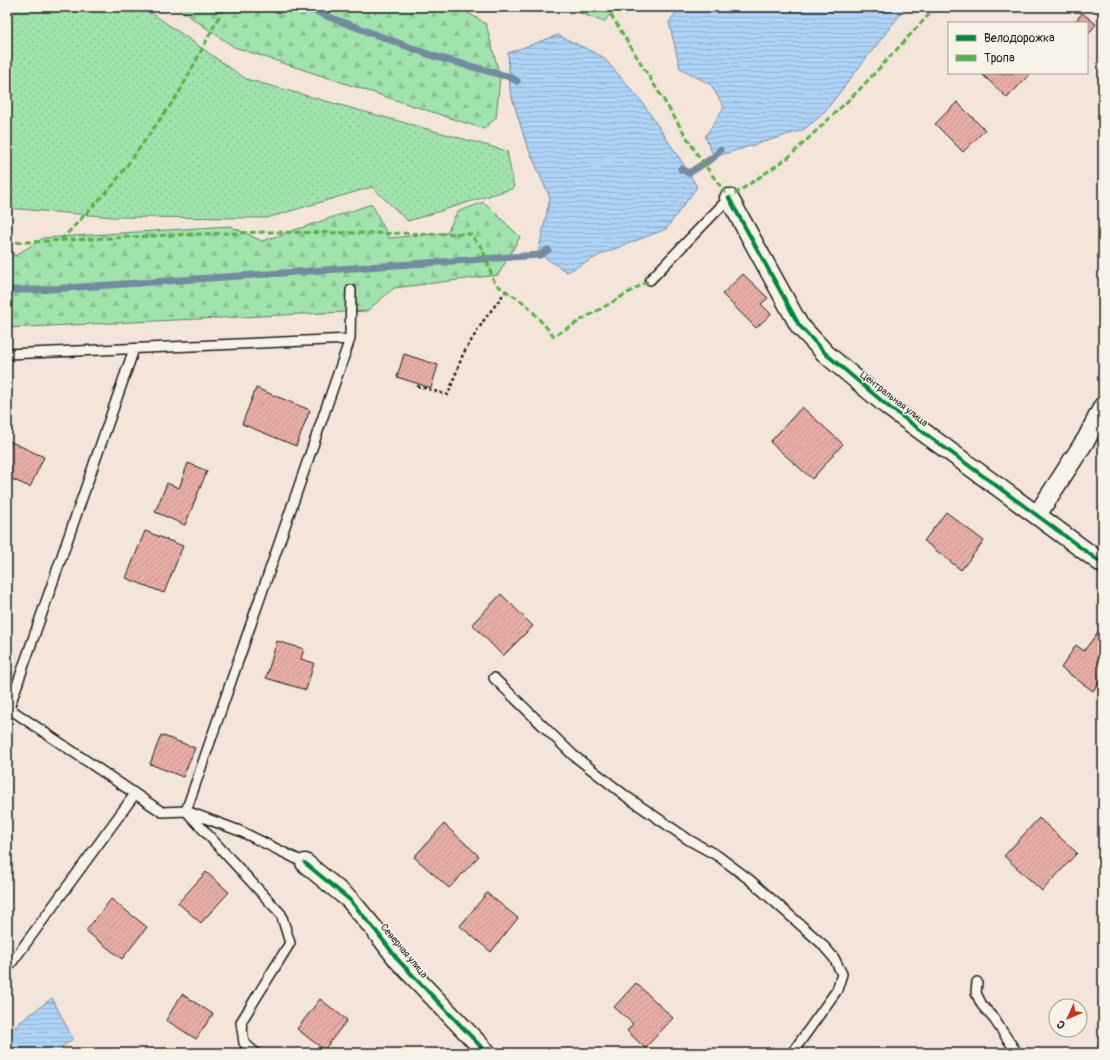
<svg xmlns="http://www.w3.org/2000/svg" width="1110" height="1060" viewBox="0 0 1110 1060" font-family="Pangolin,sans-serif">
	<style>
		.grass { fill: url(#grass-dots); stroke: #5e8064 }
		.forest { fill: url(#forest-firs); stroke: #5e8064 }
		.garden { fill: #a1e3ac; stroke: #5e8064 }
		.water { fill: url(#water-rules); stroke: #738a9f }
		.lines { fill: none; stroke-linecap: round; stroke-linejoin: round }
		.stream { stroke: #738a9f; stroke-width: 7 }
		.building { fill: url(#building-hatch); stroke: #1c1c1c }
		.service-casing { stroke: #1c1c1c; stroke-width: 12 }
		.minor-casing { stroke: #1c1c1c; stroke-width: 21 }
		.path { stroke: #1c1c1c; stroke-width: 2.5; stroke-dasharray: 3 3; stroke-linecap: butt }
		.service { stroke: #f7f3e8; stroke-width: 9 }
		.minor { stroke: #f7f3e8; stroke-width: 18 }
		.quiet { stroke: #55b145; stroke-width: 3; stroke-dasharray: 6 3; stroke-linecap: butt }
		.cycleway-casing { stroke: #f7f3e8; stroke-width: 6 }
		.cycleway { stroke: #00873e; stroke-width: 4 }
		.labels { text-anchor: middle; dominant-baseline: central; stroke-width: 3; stroke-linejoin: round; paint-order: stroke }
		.street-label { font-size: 10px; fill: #1c1c1c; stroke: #f7f3e8 }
	</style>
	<defs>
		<pattern id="grass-dots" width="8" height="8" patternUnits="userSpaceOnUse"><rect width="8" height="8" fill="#a1e3ac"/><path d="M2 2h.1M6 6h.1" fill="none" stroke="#8ac293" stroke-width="1.8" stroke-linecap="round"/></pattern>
		<pattern id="forest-firs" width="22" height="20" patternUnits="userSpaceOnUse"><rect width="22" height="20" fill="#a1e3ac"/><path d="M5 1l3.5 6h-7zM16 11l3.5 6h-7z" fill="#8ac293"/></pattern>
		<pattern id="water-rules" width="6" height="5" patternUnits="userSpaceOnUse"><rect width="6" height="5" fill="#add3f6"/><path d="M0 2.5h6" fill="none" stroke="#94b5d2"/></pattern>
		<pattern id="building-hatch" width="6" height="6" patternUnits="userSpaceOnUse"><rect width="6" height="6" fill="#e7ada6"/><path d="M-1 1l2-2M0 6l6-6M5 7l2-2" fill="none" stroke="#c6948e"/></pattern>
	</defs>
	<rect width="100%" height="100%" fill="#f4e5db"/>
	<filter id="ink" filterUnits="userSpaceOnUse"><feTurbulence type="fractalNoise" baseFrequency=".025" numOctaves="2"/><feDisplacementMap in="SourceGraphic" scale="8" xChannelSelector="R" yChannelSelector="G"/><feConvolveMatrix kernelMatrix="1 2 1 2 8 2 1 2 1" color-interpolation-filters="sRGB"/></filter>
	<g filter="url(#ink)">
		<path class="grass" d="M7,7H143L246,79L507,151L514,188L408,221L372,187L267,218L113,217L7,208Z"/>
		<path class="forest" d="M176,7H459L486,24L500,77L496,118L484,129L234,47Z
			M484,202L520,237L498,275L394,288L367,311L7,328V244L15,256L43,238L230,226L262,241L372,204L389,238L447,233L457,212Z"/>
		<path class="garden" d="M564,7H616L604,22Z"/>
		<path class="water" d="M680,7H906L822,115L803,130L714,157L705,137L724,107L711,85L680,68L669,22Z
			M558,35L603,57L642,102L684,165L697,187L666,229L604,253L567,272L538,253L550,198L526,143L510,91L508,53Z
			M52,998L73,1039L53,1053H7V1035L19,1023Z"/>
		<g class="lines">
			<path class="stream" d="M306,7L329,17L433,56L510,77L517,81
				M681,169L689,173L714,157L720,150
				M7,290H37L540,255L548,250"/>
		</g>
		<path class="building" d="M1082,13L1096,24L1087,36V23H1074Z
			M983,73H1029L1030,74L1007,98L982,74Z
			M957,102L985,130L963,152L935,124Z
			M743,274L768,298L761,304L771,314L756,328L722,294Z
			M404,354L438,365L431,388L397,377Z
			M256,388L310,410L296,446L242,424Z
			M802,407L843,444L812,479L770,442Z
			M7,440L44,457L30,487L7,477Z
			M188,463L207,471L185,525L155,512L167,483L179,488Z
			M946,512L984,541L961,570L924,541Z
			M145,531L183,546L164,593L126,578Z
			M501,594L533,626L503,656L472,624Z
			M1103,625V676L1093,691L1061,668L1076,645L1084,651Z
			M277,641L304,649L301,659L314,663L306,690L266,678Z
			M161,735L195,748L183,777L150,764Z
			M1039,818L1077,853L1042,891L1004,856Z
			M444,824L479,856L449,888L414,857Z
			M206,872L229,892L201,923L178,903Z
			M487,893L518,918L491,952L460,926Z
			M111,899L147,927L122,959L86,931Z
			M636,983L673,1018L645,1048L627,1031L633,1024L614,1007Z
			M182,994L213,1014L196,1039L166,1020Z
			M320,999L347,1020L324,1050L297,1029Z"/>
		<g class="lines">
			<defs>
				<path id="service" d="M650,280L729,198
					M350,339L351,290
					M7,354L350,339L186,811
					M494,678L573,755L627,797L689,840L718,856L750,880L821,943L834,958L842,974L837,990L792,1053
					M7,707L162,812L186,811L240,831L305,863
					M9,708L134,349
					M187,812L281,914L290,943L241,1022L244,1043L256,1053
					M7,969L135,794
					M977,982L976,993L982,1005L994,1019L1017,1053"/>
				<path id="minor" d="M729,198L799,325L826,354L889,407L1046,522L1103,564
					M1037,515L1087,438L1103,406
					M305,863L350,900L376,931L399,961L487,1053"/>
			</defs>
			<use href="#service" class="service-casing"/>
			<use href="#minor" class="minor-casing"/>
			<path class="path" d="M417,386L448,395L463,354L484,320L506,291"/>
			<use href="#service" class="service"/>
			<use href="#minor" class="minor"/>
			<path class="quiet" d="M606,7L699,157L729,198L789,157L859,90L936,7
				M61,240L113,185L179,93L224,7
				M7,243L172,235L265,232L470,234L482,248L495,284L526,304L554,336L650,280"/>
			<defs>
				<path id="cycleway" d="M729,198L799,325L826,354L889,407L1046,522L1103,564
					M305,863L350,900L376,931L399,961L487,1053"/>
			</defs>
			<use href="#cycleway" class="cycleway-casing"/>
			<use href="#cycleway" class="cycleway"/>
		</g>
	</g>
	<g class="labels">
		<g class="street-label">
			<text transform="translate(894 399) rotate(38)">Центральная улица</text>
			<text transform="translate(404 951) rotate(50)">Северная улица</text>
		</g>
	</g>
	<rect width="1110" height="1060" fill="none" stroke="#f7f3e8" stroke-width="24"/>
	<rect x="12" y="12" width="1086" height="1036" fill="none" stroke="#1c1c1c" stroke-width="1.5" filter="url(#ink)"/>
	<rect x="948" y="22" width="140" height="52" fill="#f7f3e8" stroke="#9f9d96"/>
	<rect x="956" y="35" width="20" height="6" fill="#00873e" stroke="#9f9d96"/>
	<text x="984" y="42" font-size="12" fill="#1c1c1c">Велодорожка</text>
	<rect x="956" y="55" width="20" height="6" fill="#55b145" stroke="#9f9d96"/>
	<text x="984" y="62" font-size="12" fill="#1c1c1c">Тропа</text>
	<g transform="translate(1068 1018) rotate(226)"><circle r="19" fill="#f7f3e8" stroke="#9f9d96"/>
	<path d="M0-3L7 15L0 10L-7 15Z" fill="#c8321e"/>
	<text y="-6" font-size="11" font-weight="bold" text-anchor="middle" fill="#1c1c1c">С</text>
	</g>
</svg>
